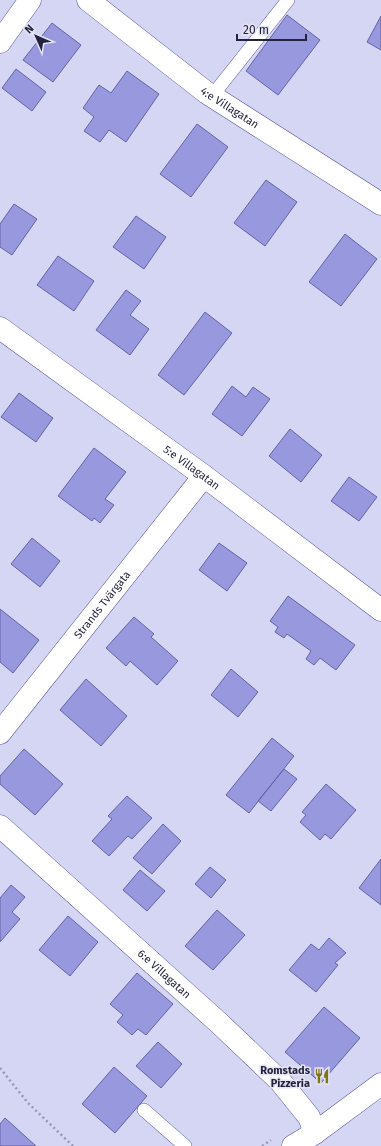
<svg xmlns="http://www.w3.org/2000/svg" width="381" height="1146" viewBox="0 0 381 1146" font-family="'Fira Sans',sans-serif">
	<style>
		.building { fill: #9898de; stroke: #6562a6 }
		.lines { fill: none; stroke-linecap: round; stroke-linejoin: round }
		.lane-casing { stroke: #5b589b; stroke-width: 14 }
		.street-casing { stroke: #5b589b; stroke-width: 23 }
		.secondary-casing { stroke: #5b589b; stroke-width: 23 }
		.path { stroke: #9797b5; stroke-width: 2.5; stroke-dasharray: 2 3; stroke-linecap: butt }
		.lane { stroke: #fff; stroke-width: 13 }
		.street { stroke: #fff; stroke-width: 22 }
		.secondary { stroke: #fff; stroke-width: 22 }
		.labels { text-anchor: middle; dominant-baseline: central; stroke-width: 3; stroke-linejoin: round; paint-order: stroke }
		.street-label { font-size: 11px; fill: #24233f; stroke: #e4e4f4 }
		.poi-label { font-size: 11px; font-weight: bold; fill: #24233f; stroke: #e4e4f4; text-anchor: end }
	</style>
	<rect width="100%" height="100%" fill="#d5d6f4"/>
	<path class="building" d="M287,15L320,40L278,95L246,71Z
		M381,16V50L367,42Z
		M52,23L81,45L53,82L23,60Z
		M16,69L46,92L32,111L2,88Z
		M127,71L159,94L126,142L109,130L100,142L84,131L94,117L83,108L99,85L111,93Z
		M197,124L228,147L191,197L160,174Z
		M266,180L297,202L265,246L234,223Z
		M14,204L37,219L12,255L0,247V224Z
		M136,216L166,237L144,269L113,247Z
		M345,234L377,259L341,306L309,282Z
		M58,256L94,281L74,311L37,285Z
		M126,290L141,301L130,315L149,329L130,355L96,330Z
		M205,312L232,333L184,395L158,375Z
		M232,386L246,397L253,387L270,399L242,436L212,414Z
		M19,393L53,418L36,442L1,417Z
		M290,429L322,455L301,482L269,456Z
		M94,448L126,472L105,499L114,505L100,523L94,518L92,521L58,496Z
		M349,477L377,497L359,521L331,501Z
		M32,538L60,561L40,587L11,564Z
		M219,543L247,563L227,591L199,570Z
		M288,596L355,645L336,670L320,658L314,665L306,659L311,651L287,634L284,638L275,632L278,627L270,621Z
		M0,609L39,640L13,673L0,662Z
		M134,617L154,634L151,637L178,661L157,685L130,661L126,666L106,648Z
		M231,669L258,692L238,717L211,695Z
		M86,679L127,716L101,746L60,710Z
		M272,738L294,756L249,813L226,795Z
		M24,749L63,784L35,815L0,784V776Z
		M284,769L297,779L271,811L258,801Z
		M326,784L356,810L331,839L325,834L320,840L300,822L306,815L302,812Z
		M127,796L152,818L132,839L128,836L109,856L92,841L112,819L108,816Z
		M163,824L181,841L152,874L133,858Z
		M381,859V905L359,888Z
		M210,867L226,880L211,898L195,884Z
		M140,870L165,891L147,911L123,890Z
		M11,885L25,897L12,912L20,919L0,942V898Z
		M217,910L245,935L213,970L185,946Z
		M68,916L98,942L70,976L39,950Z
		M329,938L346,953L335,963L338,965L316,992L289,970L311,944L319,950Z
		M137,973L173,1004L146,1035L138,1029L132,1035L117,1022L123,1015L110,1004Z
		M324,1007L360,1038L321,1083L285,1052Z
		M158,1042L182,1064L161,1088L136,1066Z
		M114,1067L147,1096L115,1133L82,1104Z
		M5,1118L36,1146H0V1124Z"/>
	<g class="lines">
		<defs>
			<path id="lane" d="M212,96L288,0
				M144,1110L185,1146"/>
			<g id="street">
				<path id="s1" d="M88,0L207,93L381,204"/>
				<path d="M0,42L30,0"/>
				<path id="s2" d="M0,328L204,476L381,610"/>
				<path id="s3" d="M0,733L204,476"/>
				<path id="s4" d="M0,826L219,1023L280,1081L309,1117L315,1133"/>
			</g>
			<path id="secondary" d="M293,1146L315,1133L381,1084"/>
		</defs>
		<use href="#lane" class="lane-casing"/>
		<use href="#street" class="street-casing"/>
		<use href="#secondary" class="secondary-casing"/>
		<path class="path" d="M0,1068L28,1103L73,1146
			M262,1146L271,1140"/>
		<use href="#lane" class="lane"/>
		<use href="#street" class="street"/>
		<use href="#secondary" class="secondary"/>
	</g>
	<defs>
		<symbol id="restaurant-bare" viewBox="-9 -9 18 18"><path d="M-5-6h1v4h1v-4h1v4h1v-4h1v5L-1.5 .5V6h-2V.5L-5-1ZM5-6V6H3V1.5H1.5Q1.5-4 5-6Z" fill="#7e7519" stroke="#e4e4f4" stroke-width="2.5" paint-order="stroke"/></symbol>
	</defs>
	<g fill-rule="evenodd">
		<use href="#restaurant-bare" x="311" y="1065" width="22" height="22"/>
	</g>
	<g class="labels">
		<g class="street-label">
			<text stroke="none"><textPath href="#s1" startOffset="178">4:e Villagatan</textPath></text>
			<text stroke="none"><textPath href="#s2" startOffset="237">5:e Villagatan</textPath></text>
			<text stroke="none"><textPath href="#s3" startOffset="164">Strands Tvärgata</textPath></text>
			<text stroke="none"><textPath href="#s4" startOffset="221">6:e Villagatan</textPath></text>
		</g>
		<g class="poi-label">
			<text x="310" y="1070">Romstads<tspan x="310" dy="13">Pizzeria</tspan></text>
		</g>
	</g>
	<g transform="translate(36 36) rotate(315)" stroke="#e4e4f4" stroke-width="3" paint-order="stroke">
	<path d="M0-3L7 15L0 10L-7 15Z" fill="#24233f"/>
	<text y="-6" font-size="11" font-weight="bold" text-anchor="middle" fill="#24233f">N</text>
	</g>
	<path d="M237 34v6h69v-6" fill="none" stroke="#24233f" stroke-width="2"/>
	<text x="243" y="34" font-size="12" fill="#24233f" stroke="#e4e4f4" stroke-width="3" paint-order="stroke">20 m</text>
</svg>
